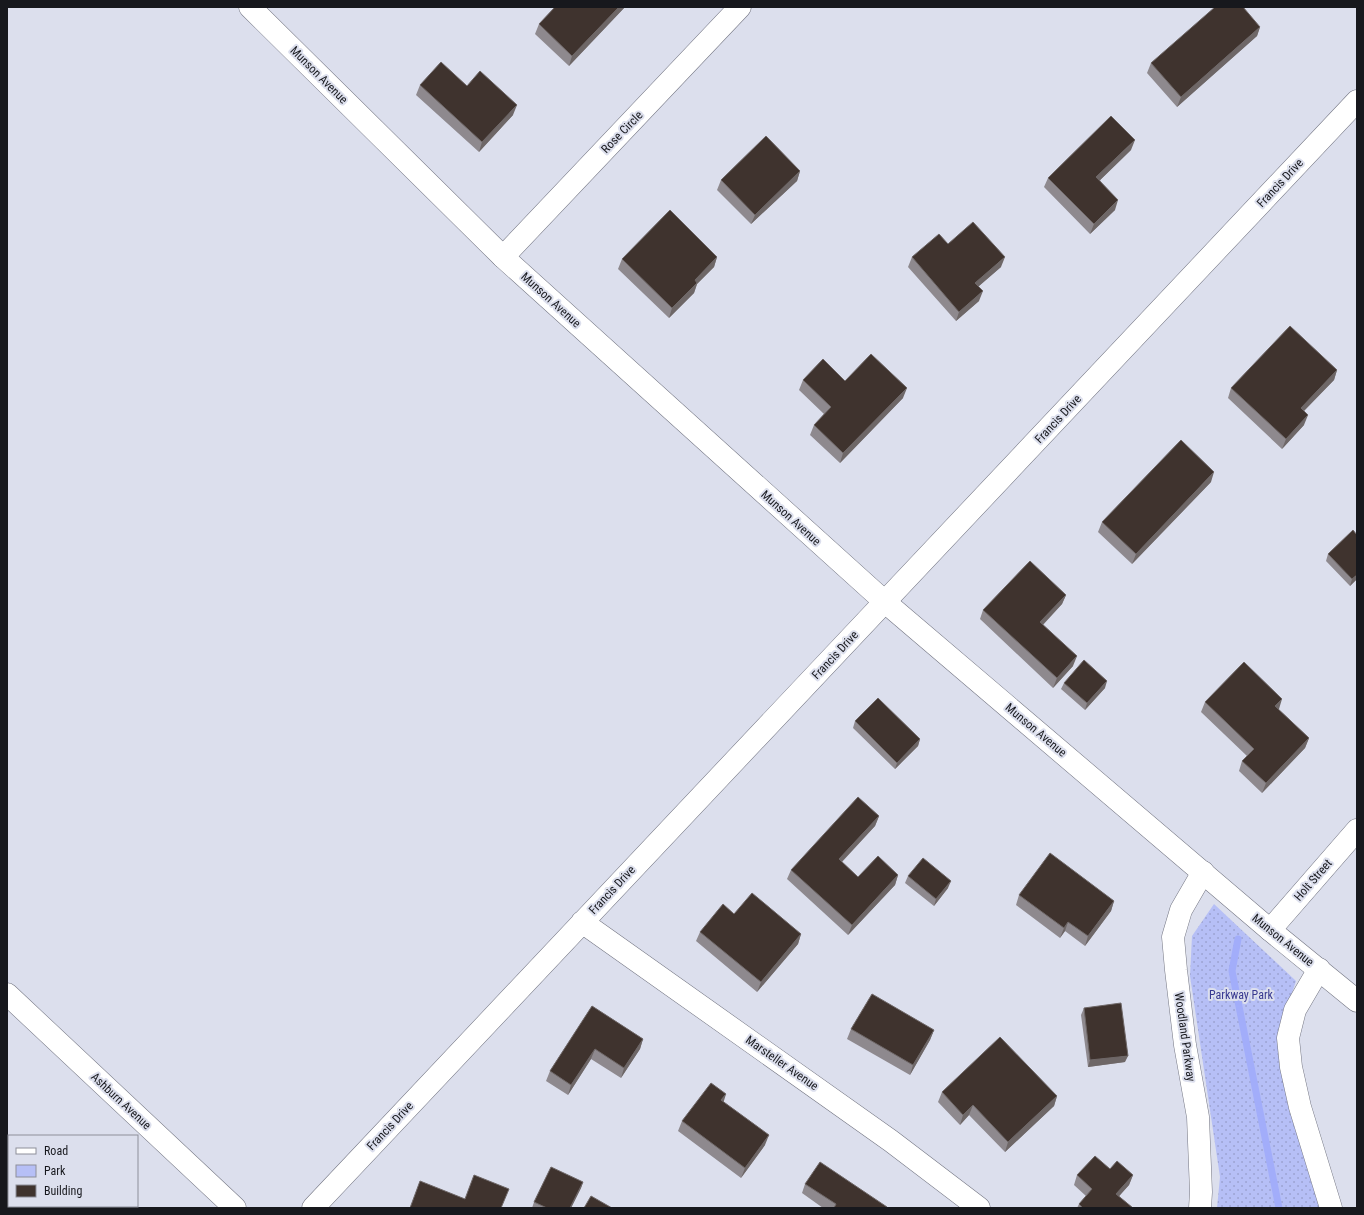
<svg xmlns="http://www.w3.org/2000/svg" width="1364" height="1215" viewBox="0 0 1364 1215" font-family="'Roboto Condensed',sans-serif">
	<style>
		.green { fill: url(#green-dots) }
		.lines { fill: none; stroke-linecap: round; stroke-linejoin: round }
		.stream { stroke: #a2adfa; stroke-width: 7 }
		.minor-casing { stroke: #737582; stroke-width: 23 }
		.tertiary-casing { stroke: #737582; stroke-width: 23 }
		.minor { stroke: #fff; stroke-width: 22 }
		.tertiary { stroke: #fff; stroke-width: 22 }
		.wall { fill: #8e898e }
		.shaded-wall { fill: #6e6767 }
		.building { fill: #3f332e; stroke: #6e6767 }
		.labels { text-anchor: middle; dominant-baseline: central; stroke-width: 4; stroke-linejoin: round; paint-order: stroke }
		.street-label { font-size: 12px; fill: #17181d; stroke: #dcdfed }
		.park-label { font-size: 12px; fill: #393a91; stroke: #dcdfed }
	</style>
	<defs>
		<pattern id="green-dots" width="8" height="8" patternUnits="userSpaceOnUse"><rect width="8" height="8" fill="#b6bff6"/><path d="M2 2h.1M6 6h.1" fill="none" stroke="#9ca3d2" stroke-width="1.8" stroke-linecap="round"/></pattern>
	</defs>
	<rect width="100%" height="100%" fill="#dcdfed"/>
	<path class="green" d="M1214,904L1296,981L1280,1029L1321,1208H1217L1220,1177L1190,976L1192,936Z"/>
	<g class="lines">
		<path class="stream" d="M1238,939L1232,971L1279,1208"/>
		<defs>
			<path id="minor" d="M503,257L740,7
				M582,922L891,1141L979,1208
				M1270,930L1357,830
				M1319,969L1295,1010L1288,1038L1291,1067L1300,1107L1331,1208
				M7,994L235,1208
				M313,1208L1357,101
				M1200,1208L1201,1192L1198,1117L1185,1045L1176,970L1173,937L1181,910L1203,872"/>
			<path id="tertiary" d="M250,7L503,257L885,602L1270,930L1357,1001"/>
		</defs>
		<use href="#minor" class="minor-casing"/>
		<use href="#tertiary" class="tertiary-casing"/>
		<use href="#minor" class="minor"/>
		<use href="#tertiary" class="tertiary"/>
	</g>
	<path class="wall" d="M625,7L569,66L535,34L539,24Z
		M1260,27L1257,36L1177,107L1147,73L1151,63Z
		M420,85L467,86L513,115L479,152L416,95Z
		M1131,150L1100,180L1115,210L1090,234L1044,187L1048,178Z
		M800,171L797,181L751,224L717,190L721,180Z
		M948,244L1001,267L979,286V301L956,321L908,267L912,257Z
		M717,257L714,267L697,284L694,293L669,318L618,269L622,259Z
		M1337,370L1334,380L1304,411V425L1282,449L1228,398L1231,388Z
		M803,380L845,381L903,398L840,463L810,435L814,425L824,414L799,390Z
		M1211,482L1132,564L1098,532L1102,522Z
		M1328,554L1357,579L1350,586L1326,561Z
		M1066,595L1062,604L1043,625L1073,666L1053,688L980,619L983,610Z
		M1064,683L1105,688L1085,710L1061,689Z
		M1205,702L1279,709H1278L1309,738L1305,748L1262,793L1239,771L1242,761L1247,756L1201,712Z
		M855,721L920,739L918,746L895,769L853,728Z
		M879,816L875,826L842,862L858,877L898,875L895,885L848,935L787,879L791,870Z
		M908,876L948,888L934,906L905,883Z
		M1019,895L1114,901L1111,911L1085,946L1065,931L1060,938L1016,905Z
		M734,914L801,934L798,944L757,992L696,941L700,932Z
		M592,1006L643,1039L640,1049L621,1078L591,1059L568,1095L546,1081L550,1071Z
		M1084,1008L1125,1062L1088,1067L1081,1015Z
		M851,1029L934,1030L930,1040L910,1075L847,1039Z
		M942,1092L1057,1096L1054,1106L1005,1152L969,1115L960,1125L938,1102Z
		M723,1102L765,1145L741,1178L678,1131L682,1121Z
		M1110,1169L1133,1175L1129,1185L1119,1196L1133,1208H1077L1079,1204L1086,1196L1074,1185L1077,1175Z
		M583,1182L581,1188L571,1208H532L534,1202Z
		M805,1184L887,1208H823L802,1193Z"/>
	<path class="shaded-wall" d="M619,7H625L569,66L572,56Z
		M1260,27L1257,36L1177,107L1181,97Z
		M517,105L513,115L479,152L482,142Z
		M1135,140L1131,150L1093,187L1096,177Z
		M800,171L797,181L751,224L755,215Z
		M1118,200L1115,210L1090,234L1094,224Z
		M717,257L714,267L697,284L694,293L669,318L672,308L695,280Z
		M1005,257L1001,267L972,292L975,283Z
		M983,291L979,301L956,321L959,312Z
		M1337,370L1334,380L1297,418L1301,408Z
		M907,388L903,398L840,463L843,453Z
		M1308,415L1304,425L1282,449L1286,439Z
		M1214,472L1211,482L1132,564L1136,554Z
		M1357,575V579L1350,586L1352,579Z
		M1066,595L1062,604L1036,632L1040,622Z
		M1077,656L1073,666L1053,688L1057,678Z
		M1107,681L1105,688L1085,710L1087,703Z
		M1282,699L1279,709L1272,716L1275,706Z
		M1309,738L1305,748L1262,793L1266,783Z
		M920,739L918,746L895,769L897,763Z
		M879,816L875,826L835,869L839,859Z
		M898,875L895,885L848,935L852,925Z
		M951,881L948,888L934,906L936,899Z
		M1114,901L1111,911L1085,946L1088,936Z
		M1068,922L1065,931L1060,938L1064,928Z
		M801,934L798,944L757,992L761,982Z
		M934,1030L930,1040L910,1075L913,1065Z
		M643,1039L640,1049L621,1078L624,1068Z
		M595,1049L591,1059L568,1095L571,1085Z
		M1128,1056L1125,1062L1088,1067L1090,1060Z
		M726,1094L723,1104L721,1100Z
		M1057,1096L1054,1106L1005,1152L1008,1142Z
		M973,1105L969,1115L960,1125L963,1115Z
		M769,1135L765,1145L741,1178L745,1168Z
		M1133,1175L1129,1185L1113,1203L1116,1194Z
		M583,1182L581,1188L571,1208H570Z"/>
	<path class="building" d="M555,7H619L572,56L539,24Z
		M1215,7H1243L1260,27L1181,97L1151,63Z
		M441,62L467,86L480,71L517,105L482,142L420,85Z
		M1111,116L1135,140L1096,177L1118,200L1094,224L1048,178Z
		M766,136L800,171L755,215L721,180Z
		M670,210L717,257L695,280L697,283L672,308L622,259Z
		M973,222L1005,257L975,283L983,291L959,312L912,257L939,234L948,244Z
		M1290,326L1337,370L1301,408L1308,415L1286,439L1231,388Z
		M871,354L907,388L843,453L814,425L831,407L803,380L823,359L845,381Z
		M1181,440L1214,472L1136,554L1102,522Z
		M1353,530L1357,535V575L1352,579L1328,554Z
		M1030,561L1066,595L1040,622L1077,656L1057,678L983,610Z
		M1084,660L1107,681L1087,703L1064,683Z
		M1244,662L1282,699L1275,706L1309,738L1266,783L1242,761L1254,749L1205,702Z
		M878,698L920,739L897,763L855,721Z
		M858,797L879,816L839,859L858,877L878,856L898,875L852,925L791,870Z
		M1050,853L1114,901L1088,936L1068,922L1064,928L1019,895Z
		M923,858L951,881L936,899L908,876Z
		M752,893L801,934L761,982L700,932L723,904L734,914Z
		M872,994L934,1030L913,1065L851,1029Z
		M1121,1003L1128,1056L1090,1060L1084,1008Z
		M592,1006L643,1039L624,1068L595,1049L571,1085L550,1071Z
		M1000,1037L1057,1096L1008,1142L973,1105L963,1115L942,1092Z
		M711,1083L726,1094L721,1100L769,1135L745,1168L682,1121Z
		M1095,1156L1110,1169L1117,1161L1133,1175L1116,1194L1133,1208H1083L1079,1204L1092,1189L1077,1175Z
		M820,1162L887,1207L886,1208H834L836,1204L805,1184Z
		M551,1167L583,1182L570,1208H547L534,1202Z
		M474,1175L509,1189L501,1208H410L420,1181L465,1199Z
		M591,1196L612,1208H584Z"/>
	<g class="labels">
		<g class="street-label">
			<text transform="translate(319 75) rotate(45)">Munson Avenue</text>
			<text transform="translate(622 132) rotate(-46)">Rose Circle</text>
			<text transform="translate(1280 183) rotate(-47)">Francis Drive</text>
			<text transform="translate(551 300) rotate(42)">Munson Avenue</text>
			<text transform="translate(1058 419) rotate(-47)">Francis Drive</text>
			<text transform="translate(791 518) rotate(42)">Munson Avenue</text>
			<text transform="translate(835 655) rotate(-47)">Francis Drive</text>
			<text transform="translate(1036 730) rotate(40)">Munson Avenue</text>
			<text transform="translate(1313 880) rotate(-49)">Holt Street</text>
			<text transform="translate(612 890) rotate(-47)">Francis Drive</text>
			<text transform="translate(1283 940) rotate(39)">Munson Avenue</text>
			<text transform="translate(1185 1037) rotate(82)">Woodland Parkway</text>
			<text transform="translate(782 1063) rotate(35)">Marsteller Avenue</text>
			<text transform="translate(121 1101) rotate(43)">Ashburn Avenue</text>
			<text transform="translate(390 1126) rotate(-47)">Francis Drive</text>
		</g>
		<g class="park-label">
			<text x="1241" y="995">Parkway Park</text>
		</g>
	</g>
	<rect width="1364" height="1215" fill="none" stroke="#17181d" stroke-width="16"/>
	<rect x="8" y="1135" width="130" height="72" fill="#dcdfed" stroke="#8d8f9a"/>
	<rect x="16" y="1148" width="20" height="6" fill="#ffffff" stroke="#8d8f9a"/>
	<text x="44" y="1155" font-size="12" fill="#17181d">Road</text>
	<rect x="16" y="1165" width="20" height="12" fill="#b6bff6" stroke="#8d8f9a"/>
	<text x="44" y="1175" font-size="12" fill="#17181d">Park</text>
	<rect x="16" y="1185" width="20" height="12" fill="#3f332e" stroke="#8d8f9a"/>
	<text x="44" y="1195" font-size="12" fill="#17181d">Building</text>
</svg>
